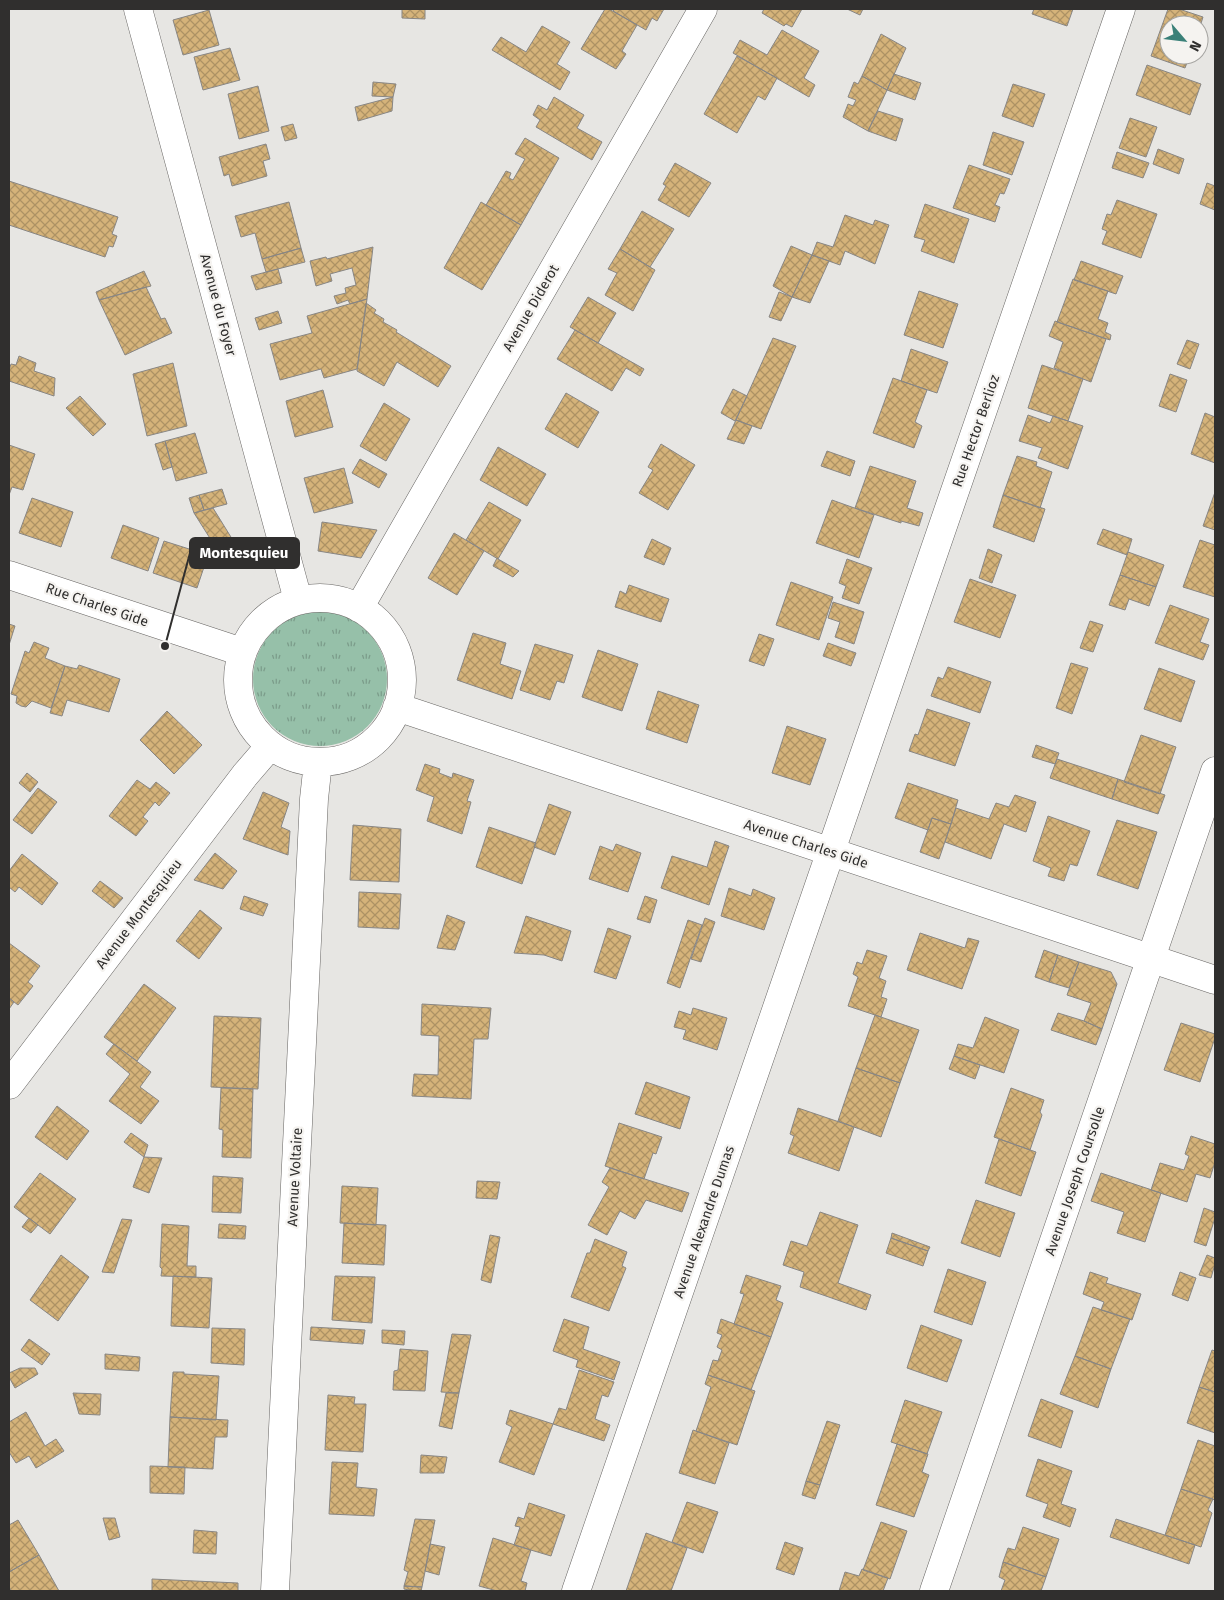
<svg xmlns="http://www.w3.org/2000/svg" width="1224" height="1600" viewBox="0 0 1224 1600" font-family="'Fira Sans',sans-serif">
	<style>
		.grass { fill: url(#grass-tufts) }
		.building { fill: url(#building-cross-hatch); stroke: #888684 }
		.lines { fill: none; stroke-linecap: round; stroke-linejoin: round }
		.minor-casing { stroke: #676563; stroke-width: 29 }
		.minor { stroke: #fff; stroke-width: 28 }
		.labels { text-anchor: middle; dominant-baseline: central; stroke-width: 4.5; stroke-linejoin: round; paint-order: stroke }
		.street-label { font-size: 14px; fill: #302f2e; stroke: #f5f3f0 }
		.leader { fill: none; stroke: #302f2e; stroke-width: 2 }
		.callout-dot { fill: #302f2e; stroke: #f5f3f0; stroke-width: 2 }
		.callout { fill: #302f2e; stroke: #302f2e; stroke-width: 2 }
		.callout-label { font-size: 15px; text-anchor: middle; font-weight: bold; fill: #fff }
	</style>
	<defs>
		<pattern id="grass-tufts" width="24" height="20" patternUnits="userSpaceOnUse" patternTransform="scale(1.25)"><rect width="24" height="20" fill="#96c0a9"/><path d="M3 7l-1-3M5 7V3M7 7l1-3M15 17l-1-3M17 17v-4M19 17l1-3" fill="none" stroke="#7b9c8a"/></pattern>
		<pattern id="building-cross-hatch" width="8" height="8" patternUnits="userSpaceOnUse" patternTransform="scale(1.25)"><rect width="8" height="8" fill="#d5b37a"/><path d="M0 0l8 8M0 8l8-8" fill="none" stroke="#ad9264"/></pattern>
	</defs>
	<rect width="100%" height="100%" fill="#e7e6e3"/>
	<path class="grass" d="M253 679a67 67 0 1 1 134 0a67 67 0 1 1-134 0Z"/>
	<path class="building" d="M402,9H425V19L402,18Z
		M605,9H609L637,25L622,51L626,54L616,69L581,49Z
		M615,9H664L657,21L652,18L646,30L613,11Z
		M764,9H802L792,27L786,24L784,26L762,13Z
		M847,9H863L860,15Z
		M1034,9H1073L1067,26L1032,14Z
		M1168,9H1179L1203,17L1199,30V25H1169V55H1190L1185,68L1151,56Z
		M209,10L219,45L183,55L173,20Z
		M542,26L570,42L557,64L570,72L560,90L492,50L501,37L526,52Z
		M782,30L819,51L804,78L815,85L809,97L733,53L740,40L767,55Z
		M881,34L906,48L887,90L862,76Z
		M230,48L240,80L203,90L194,57Z
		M737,56L777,78L765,100L758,96L737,133L704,114Z
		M1147,65L1201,84L1190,115L1136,95Z
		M894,74L921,83L915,100L887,90Z
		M862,76L887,90L868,131L843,117L848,104L853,106L856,100L848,97L854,82L858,84Z
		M373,82L396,84L393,97L372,96Z
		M1013,84L1045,94L1033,127L1002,116Z
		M258,86L269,131L239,139L228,94Z
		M393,97L392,111L358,121L355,107Z
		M554,97L584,115L577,128L602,142L592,160L536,127L540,120L533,115L538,105L547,110Z
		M878,111L903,119L896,141L868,131Z
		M1130,118L1157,127L1146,157L1119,148Z
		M293,124L297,138L285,141L281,127Z
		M993,132L1024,142L1012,175L983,165Z
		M525,138L559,158L521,225L486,205L506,171L511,173L509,178L513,180L525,159L515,154Z
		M266,144L270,159L263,161L267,176L232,186L229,174L224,176L219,157Z
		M1158,149L1184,159L1179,174L1153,164Z
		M1117,152L1149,163L1143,178L1112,168Z
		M675,163L711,183L689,217L658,200L666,186L663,184Z
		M969,165L1010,179L1004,194L1000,193L995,205L1000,207L995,222L953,208Z
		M9,181L118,217L112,234L117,236L113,247L109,246L105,257L9,225Z
		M1207,183L1215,186V210L1200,204Z
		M1117,200L1157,214L1141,258L1102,244L1107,231L1102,229L1107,214L1111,215Z
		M289,202L301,248L262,259L255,233L241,237L235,216Z
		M481,202L521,225L482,290L444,268Z
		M925,204L969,219L954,263L921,251L925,240L914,237Z
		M642,211L674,229L650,267L620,249Z
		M845,215L873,225L875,220L889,225L875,264L845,251L840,265L812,255L817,242L833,247Z
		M791,246L812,255L792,297L773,286Z
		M373,247L367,299L350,304L348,300L337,304L334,296L346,293L345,288L356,285L352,268L330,274L332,281L316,286L310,261L326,257L327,259Z
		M301,248L305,262L266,272L262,259Z
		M620,249L655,270L633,311L605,295L617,273L608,269Z
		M812,255L829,261L810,303L792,297Z
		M1081,261L1123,276L1116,294L1074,280Z
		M278,269L282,283L256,290L251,276Z
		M144,271L151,286L99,300L96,292Z
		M1073,279L1108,291L1098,319L1108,323L1105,332L1111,335L1110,340L1057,322Z
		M146,287L161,319L165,318L172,333L125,355L99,300Z
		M919,291L958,304L943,348L904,335Z
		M779,292L792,297L781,321L769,317Z
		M588,297L616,313L598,343L570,327Z
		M367,299L357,369L324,378L321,369L280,380L270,344L312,333L307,316Z
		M366,303L376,310L374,313L384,319L383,322L397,330L396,332L451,366L438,387L397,362L384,386L357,371Z
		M278,311L282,323L259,330L255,318Z
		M1055,321L1106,339L1091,382L1054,368L1063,342L1049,336Z
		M575,330L644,369L640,376L626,368L612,391L557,359Z
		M773,338L796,346L761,429L736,420Z
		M1187,340L1199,344L1190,369L1177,364Z
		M911,349L948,362L937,393L901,381Z
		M19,356L36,363L34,371L55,378L54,396L9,381V370L11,364L16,365Z
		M173,363L187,426L147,436L133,374Z
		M1042,365L1083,379L1068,421L1028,408Z
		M1170,374L1187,380L1176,412L1159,406Z
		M893,378L927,390L915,422L922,426L914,448L873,433Z
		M733,389L747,396L735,421L721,413Z
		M323,390L333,427L295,437L286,401Z
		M566,393L599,412L578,448L545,429Z
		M80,396L106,424L93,436L66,408Z
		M384,403L410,419L386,461L360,446Z
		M1205,413L1215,417V463L1191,454Z
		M1028,415L1050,423L1053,416L1083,426L1068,469L1038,458L1042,448L1019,441Z
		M736,420L752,426L744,444L727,439Z
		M195,433L207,473L176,481L165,441Z
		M165,441L172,467L163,470L155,444Z
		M661,444L695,465L668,510L639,493L653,470L648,467Z
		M9,445L35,454L23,490L12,487L9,495Z
		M498,447L546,474L527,506L480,480Z
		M827,451L855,461L850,476L821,466Z
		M1017,456L1037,462L1036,466L1052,472L1040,508L1003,495Z
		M360,459L387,474L379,488L352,473Z
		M870,466L916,481L907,508L923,513L919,526L901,521V523L855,508Z
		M344,468L353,503L314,513L304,478Z
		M222,489L227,504L204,510L199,495Z
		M1215,492V530L1203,526Z
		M199,495L204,510L194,513L189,498Z
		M1003,495L1045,509L1034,542L993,527Z
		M32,498L73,512L61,547L19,533Z
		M832,500L874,515L859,558L816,543Z
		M489,502L521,520L498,559L466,540Z
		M213,508L234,542L218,551L194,513Z
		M322,522L377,530L361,558L318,551Z
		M123,525L159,538L148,571L111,558Z
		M1103,529L1132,539L1127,555L1097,544Z
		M454,533L484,551L457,595L428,578Z
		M652,539L671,548L664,565L644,557Z
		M1200,540L1215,545V597L1183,587Z
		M164,541L208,555L197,588L153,573Z
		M988,549L1002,555L992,583L979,578Z
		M1128,552L1164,565L1156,587L1120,575Z
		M497,558L498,559L519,571L513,577L493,566Z
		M847,559L872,568L859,604L842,598L846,586L839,583Z
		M1120,575L1156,587L1149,606L1129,599L1125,610L1109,605Z
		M970,579L1016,595L1000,638L954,622Z
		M791,582L833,597L819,640L776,625Z
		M629,585L669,599L661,622L615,607L620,591L626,594Z
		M833,602L864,612L854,644L835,637L840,622L828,618Z
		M1170,605L1209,619L1200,642L1209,645L1203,660L1155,643Z
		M1090,621L1103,625L1093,652L1080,648Z
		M9,624L15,626L9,645Z
		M473,633L506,643L500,664L521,671L512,699L457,680Z
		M759,634L774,639L764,666L749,661Z
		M34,642L49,648L45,658L65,666L51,708L32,701L26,707L21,706L16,703L17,696L11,694L25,651L29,653Z
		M828,643L856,653L851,666L823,656Z
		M535,644L573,655L564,683L557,681L550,700L520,690Z
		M598,650L638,664L622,711L582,697Z
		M1071,663L1088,668L1072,714L1056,708Z
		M79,665L120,679L109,712L67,700L62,716L50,713L65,666L77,669Z
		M948,667L991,682L980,713L931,696L938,677L943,679Z
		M1159,668L1195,681L1181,722L1144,709Z
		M658,691L699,705L687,743L646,729Z
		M927,709L970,723L955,766L909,751L915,734L918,735Z
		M167,711L202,745L174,774L140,740Z
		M787,726L826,739L810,785L772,773Z
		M1141,735L1176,747L1160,794L1124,782Z
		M1036,745L1059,753L1055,764L1032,757Z
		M1057,759L1118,779L1112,799L1050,778Z
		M425,764L440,769L439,773L452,778L453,773L474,780L467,801L471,802L462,834L427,821L434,797L416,790Z
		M27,773L38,782L30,792L19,783Z
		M1118,779L1165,795L1158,814L1112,799Z
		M137,780L150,789L156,782L170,793L159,806L155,802L143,817L148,821L136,836L109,816Z
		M908,783L958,800L951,824L932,818L928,830L895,818Z
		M38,788L57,802L32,834L13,820Z
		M263,792L289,803L281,827L290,831L288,855L243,839Z
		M1015,795L1036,802L1026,832L1004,824L991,859L945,842L956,808L989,819L996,803L1009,807Z
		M549,804L571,812L555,855L534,847Z
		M1048,816L1090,831L1077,866L1070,864L1064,881L1048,876L1051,868L1033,861Z
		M932,818L951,824L939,859L920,852Z
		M1117,820L1157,832L1138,889L1097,875Z
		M353,825L401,829L399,882L350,880Z
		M489,827L536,843L522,884L476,867Z
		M715,841L729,846L709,905L661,888L672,856L707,867Z
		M616,844L641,853L628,892L589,879L600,846L613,851Z
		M215,853L237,871L223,889L194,880Z
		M22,854L58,883L42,905L19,887L15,892L9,887V871Z
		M100,881L123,898L114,908L92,891Z
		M729,888L751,896L753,889L775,898L764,930L721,916Z
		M359,892L401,894L399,929L358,927Z
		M244,896L268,904L263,916L240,909Z
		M645,896L657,900L650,923L637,919Z
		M200,910L222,928L199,959L176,941Z
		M447,915L465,922L455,950L437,948Z
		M526,916L571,931L562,961L544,955L514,953Z
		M705,918L715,922L701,962L691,959Z
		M688,920L702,925L680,988L667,983Z
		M608,928L631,936L616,979L594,972Z
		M920,933L965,948L968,938L979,941L962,989L907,970Z
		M9,943L40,966L28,982L33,986L18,1005L9,998Z
		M867,950L887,956L879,978L886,981L881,997L887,999L881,1017L848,1006L858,977L853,974L857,962L862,964Z
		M1044,950L1058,955L1049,982L1035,977Z
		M1058,955L1079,962L1069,988L1049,982Z
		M1079,962L1111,972L1117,984L1102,1029L1084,1021L1091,1003L1067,995Z
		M144,984L176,1008L137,1061L104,1037Z
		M9,998L14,1002L9,1009Z
		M422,1004L491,1008L488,1039H474L471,1099L412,1096L414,1074L438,1075L439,1036L421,1035Z
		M693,1008L727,1018L717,1050L683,1039L686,1030L674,1027L679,1011L691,1015Z
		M1058,1013L1084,1021L1102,1029L1096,1045L1051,1030Z
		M875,1015L919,1030L900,1083L856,1068Z
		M214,1016L261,1018L258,1089L211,1087Z
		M985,1017L1019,1030L1004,1073L954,1056L958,1044L973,1048Z
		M1181,1023L1215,1034V1038L1200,1082L1164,1070Z
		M114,1044L151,1072L140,1087L159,1101L141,1124L109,1101L130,1074L106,1054Z
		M954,1056L980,1065L975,1079L949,1069Z
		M856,1068L900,1083L881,1137L838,1121Z
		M646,1082L690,1097L680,1129L635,1114Z
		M221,1088L253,1089L251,1158L222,1157L223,1130L219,1129Z
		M1011,1088L1044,1100L1040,1112L1042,1115L1030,1150L994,1137Z
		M57,1106L89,1131L67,1160L35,1137Z
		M798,1108L854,1127L839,1171L788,1153L794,1136L790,1134Z
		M619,1123L662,1137L656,1154L653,1153L644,1179L605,1166Z
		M131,1133L148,1145L144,1157L124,1142Z
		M1191,1136L1215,1144V1162L1210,1178L1196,1174L1187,1202L1151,1190L1160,1163L1184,1170L1189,1156L1185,1154Z
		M999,1139L1036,1152L1021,1196L985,1183Z
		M144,1157L162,1158L149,1193L133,1187Z
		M610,1168L689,1193L682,1212L646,1200L635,1219L620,1211L607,1235L588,1225L609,1187L602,1182Z
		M40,1173L76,1199L50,1234L14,1207Z
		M1101,1173L1161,1193L1145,1242L1117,1233L1124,1212L1091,1201Z
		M213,1176L243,1178L241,1213L212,1212Z
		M477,1181L500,1182L497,1199L476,1198Z
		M342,1186L378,1188L376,1225L340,1223Z
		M976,1200L1015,1213L1000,1257L961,1243Z
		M1204,1208L1215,1212V1218L1206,1246L1194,1242Z
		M820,1212L858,1225L838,1283L871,1295L866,1310L800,1287L804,1272L783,1265L791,1241L807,1246Z
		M29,1218L38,1225L31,1233L22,1227Z
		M122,1219L132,1220L114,1273L102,1272Z
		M344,1223L386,1225L384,1265L342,1263Z
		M162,1224L189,1226L187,1266H196V1277L161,1276L162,1269L160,1267Z
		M219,1224L246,1226L245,1239L218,1238Z
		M892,1233L930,1247L928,1251L891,1238Z
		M490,1235L500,1237L491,1283L481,1280Z
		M891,1238L928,1251L923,1266L886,1253Z
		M595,1239L627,1252L622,1266L626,1268L609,1311L571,1297L587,1253H590Z
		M61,1255L89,1277L58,1321L30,1300Z
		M1207,1255L1215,1258V1264L1211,1278L1199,1275Z
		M948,1269L986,1282L972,1325L934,1312Z
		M1090,1272L1108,1278L1106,1283L1141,1294L1132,1320L1101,1310L1104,1302L1083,1294Z
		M1180,1272L1196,1278L1188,1301L1172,1295Z
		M746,1275L781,1286L776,1300L783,1303L771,1337L734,1324L744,1294L740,1293Z
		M173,1276L212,1278L209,1328L171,1326Z
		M335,1276L375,1277L372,1323L332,1320Z
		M1093,1307L1130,1319L1111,1369L1075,1356Z
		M564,1319L589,1327L583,1349L620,1362L614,1380L576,1367L578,1360L553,1351Z
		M721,1319L771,1337L751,1390L708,1375L713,1360L718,1361L722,1350L717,1347L722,1335L717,1333Z
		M921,1325L962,1340L947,1382L907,1368Z
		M311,1327L365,1330L363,1344L310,1340Z
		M212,1328L245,1329L244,1365L211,1363Z
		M382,1330L405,1331L404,1345L382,1343Z
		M452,1334L471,1335L459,1393L441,1392Z
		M29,1339L50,1354L42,1365L21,1350Z
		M400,1349L428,1351L425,1391L393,1390L394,1371L398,1370Z
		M1212,1350L1215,1351V1392L1199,1387Z
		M105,1354L140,1357L139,1371L105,1369Z
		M1075,1356L1111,1369L1098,1408L1060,1394Z
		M20,1368H35L38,1374L15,1388L9,1377V1373Z
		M579,1370L614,1382L608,1397L602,1395L595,1419L610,1425L604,1441L553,1424L559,1408L566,1410Z
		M173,1372H184V1374L219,1376L216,1420L170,1417Z
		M708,1375L755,1391L737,1445L696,1431L711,1387L705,1384Z
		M1199,1387L1215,1392V1433L1187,1423Z
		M73,1393L101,1394L100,1415L79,1414Z
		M446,1393H459L452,1429L439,1426Z
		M328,1395L355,1397L354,1404H366L363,1452L325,1450Z
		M1041,1399L1073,1411L1061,1448L1028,1436Z
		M905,1400L942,1412L927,1454L891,1442Z
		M510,1410L553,1424L534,1475L499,1462L512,1427L506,1424Z
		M26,1412L45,1446L56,1439L64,1451L36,1468L29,1456L16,1463L9,1452V1422Z
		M170,1417L228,1420L227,1437H215L213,1469L168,1467Z
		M827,1421L840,1425L820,1485L806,1481Z
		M693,1430L729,1443L715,1484L679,1473Z
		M1198,1440L1215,1446V1500L1181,1489Z
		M897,1444L928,1454L922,1472L929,1475L914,1517L876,1505Z
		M421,1455L447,1457L444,1473H420Z
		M1038,1459L1072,1471L1061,1504L1076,1509L1070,1527L1043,1517L1048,1504L1026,1496Z
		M332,1462L358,1463L356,1487L377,1489L374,1516L329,1514Z
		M150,1466L185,1467L184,1494L150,1493Z
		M806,1481L820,1485L815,1499L802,1495Z
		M1181,1489L1213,1499L1208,1510L1212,1513L1201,1547L1165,1535Z
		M687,1502L718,1512L703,1553L672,1542Z
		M529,1503L565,1515L551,1556L514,1545L520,1527L515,1526L518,1517L524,1519Z
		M103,1518H115L120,1537L109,1540Z
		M415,1519L435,1520L422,1587L404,1586L408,1572L404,1570Z
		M1116,1519L1195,1545L1189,1564L1110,1537Z
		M18,1520L39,1555L9,1572V1525Z
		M881,1522L907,1531L890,1579L863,1570Z
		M1023,1527L1059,1539L1046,1577L1003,1562L1008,1548L1015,1550Z
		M194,1530L217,1532L216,1554L193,1553Z
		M646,1533L687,1548L671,1591H626Z
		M493,1538L531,1550L521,1581L527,1583L525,1591H497L479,1586Z
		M785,1542L803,1548L794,1575L776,1569Z
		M430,1544L445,1547L439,1575L425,1571Z
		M39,1555L59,1591H11L9,1587V1572Z
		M1003,1562L1046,1577L1041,1591H1001L1005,1580L999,1577Z
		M862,1569L888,1578L883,1591H839L845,1572L859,1576Z
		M152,1579L238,1583V1591H152Z
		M404,1586L422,1587L421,1591H414L404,1589Z"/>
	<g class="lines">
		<defs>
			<path id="minor" d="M138,9L298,600
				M9,575L242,652
				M238 680a82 82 0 1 1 164 0a82 82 0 1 1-164 0Z
				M359,608L703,9
				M397,707L1215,980
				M9,1085L245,775L270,746
				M275,1591L314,799L318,762
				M576,1591L1121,9
				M934,1591L1215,771"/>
		</defs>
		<use href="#minor" class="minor-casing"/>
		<use href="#minor" class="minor"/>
	</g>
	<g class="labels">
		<g class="street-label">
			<text transform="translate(218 305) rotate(75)">Avenue du Foyer</text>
			<text transform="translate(531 308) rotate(-60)">Avenue Diderot</text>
			<text transform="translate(976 431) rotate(-71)">Rue Hector Berlioz</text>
			<text transform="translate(97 605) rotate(19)">Rue Charles Gide</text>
			<text transform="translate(806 844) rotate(18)">Avenue Charles Gide</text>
			<text transform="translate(139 914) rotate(-53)">Avenue Montesquieu</text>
			<text transform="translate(295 1177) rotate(-87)">Avenue Voltaire</text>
			<text transform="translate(1075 1181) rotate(-71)">Avenue Joseph Coursolle</text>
			<text transform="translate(704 1222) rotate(-71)">Avenue Alexandre Dumas</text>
		</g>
	</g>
	<path class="leader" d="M165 646L190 553"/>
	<circle class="callout-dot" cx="165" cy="646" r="5"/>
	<rect class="callout" x="190" y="538" width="109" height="30" rx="5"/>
	<g class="callout-label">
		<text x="244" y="558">Montesquieu</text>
	</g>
	<rect width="1224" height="1600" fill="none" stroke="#302f2e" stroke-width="20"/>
	<g transform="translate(1184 40) rotate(118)"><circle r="24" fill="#f5f3f0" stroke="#a6a5a2"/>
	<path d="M0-4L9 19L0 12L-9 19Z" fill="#3a8078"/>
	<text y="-8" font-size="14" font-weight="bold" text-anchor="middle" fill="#302f2e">N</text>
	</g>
</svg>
